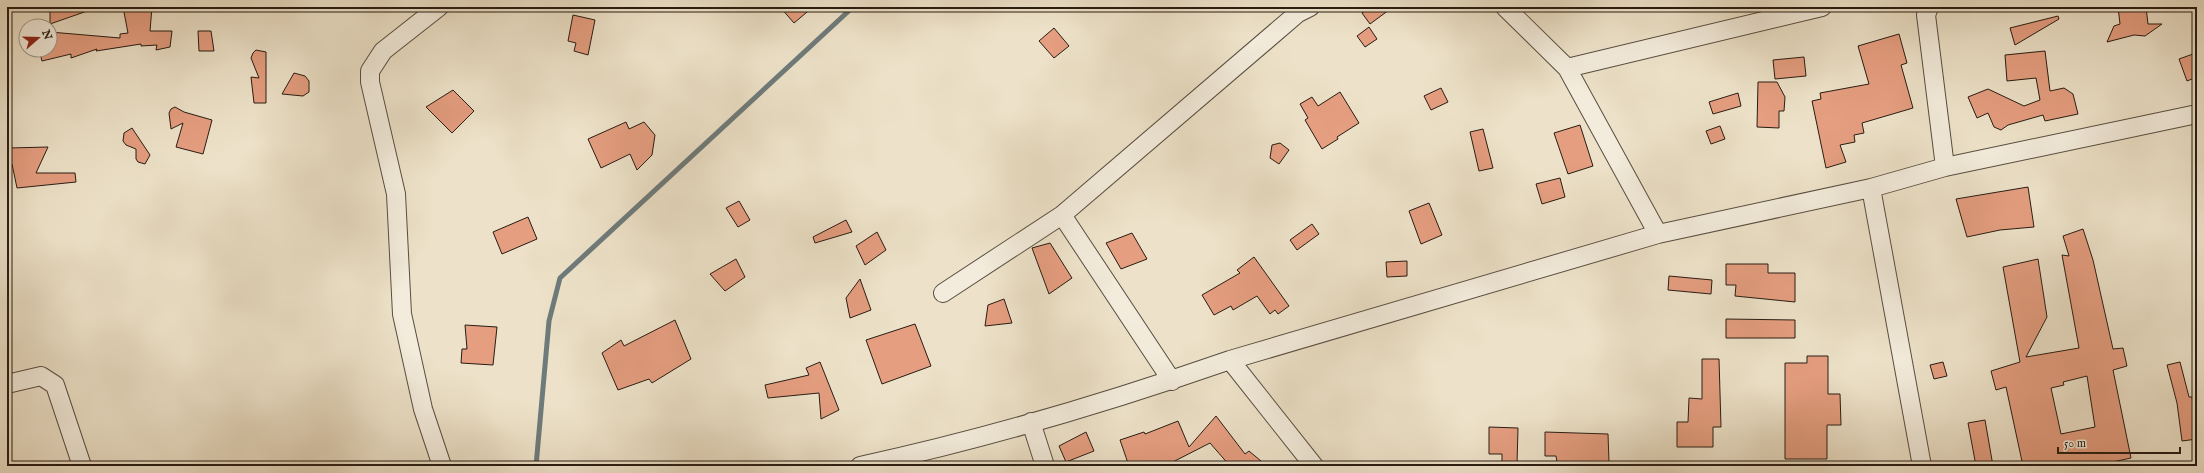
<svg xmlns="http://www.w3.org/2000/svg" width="2204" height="473" viewBox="0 0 2204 473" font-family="'IM FELL English',serif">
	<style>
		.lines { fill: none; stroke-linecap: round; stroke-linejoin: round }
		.stream { stroke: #6e7b7b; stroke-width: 5 }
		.building { fill: #e59e80; stroke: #271c13; fill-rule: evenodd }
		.minor-casing { stroke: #584e40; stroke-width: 20 }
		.minor { stroke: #f3ecdc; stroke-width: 18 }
	</style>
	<rect width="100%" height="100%" fill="#ede2c9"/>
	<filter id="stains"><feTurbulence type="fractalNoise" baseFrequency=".005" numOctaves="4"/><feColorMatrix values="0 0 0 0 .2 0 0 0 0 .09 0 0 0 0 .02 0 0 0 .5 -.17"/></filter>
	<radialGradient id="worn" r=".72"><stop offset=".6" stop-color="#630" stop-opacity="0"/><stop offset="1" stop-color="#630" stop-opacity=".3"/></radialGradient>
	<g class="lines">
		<path class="stream" d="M536,466L549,321L560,278L853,7"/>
	</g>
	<path class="building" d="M56,7H93V9L50,24V12Z
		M123,7H152L150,31H172L170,47L156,50L157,45L141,46V44L96,51L97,49L71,58V54L42,61L39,50H50V32L120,38V34L128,33Z
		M780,7H813L794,23Z
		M1370,7H1393L1370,24L1362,13Z
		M2118,7H2146L2148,24H2162L2145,36L2134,35L2107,42L2114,26L2120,24Z
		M573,15L595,20L588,55L574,51L576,43L568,41Z
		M2058,16L2059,19L2015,45L2010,28Z
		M1369,27L1377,39L1365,47L1357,36Z
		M1054,28L1069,46L1054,58L1039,41Z
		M198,31H211L214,51H199Z
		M1899,34L1907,63L1901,65L1913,108L1862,123L1864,133L1854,135L1855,142L1840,145L1846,162L1826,168L1812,101L1821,99L1820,93L1869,84L1858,46Z
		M256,50L266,52V103H254L251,77L259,78L251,58L253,53Z
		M2045,51L2050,91L2064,88L2073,94L2078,114L2045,121L2043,115L2008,125L2001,130L1994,127L1988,113L1977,118L1968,97L1988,89L2024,106L2040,100L2036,78L2007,81L2005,55Z
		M2193,54L2197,67V77L2187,81L2179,59Z
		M1804,57L1806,76L1775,79L1773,60Z
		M294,73L305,76L309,81V92L303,96L282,94Z
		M1758,82H1777L1785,97L1784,111H1779V128L1757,127Z
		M1441,88L1448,102L1431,110L1424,96Z
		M453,90L474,111L452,133L426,107Z
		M1340,92L1359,123L1337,137L1338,139L1322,149L1305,120L1308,118L1300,104L1312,97L1318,106Z
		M1738,93L1741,106L1713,114L1709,102Z
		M175,107L184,112L212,120L203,154L176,147L183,123L171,129L169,113L171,109Z
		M626,122L629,129L644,122L655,135L652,155L637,170L630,154L601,168L588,139Z
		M1580,125L1593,166L1568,174L1554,133Z
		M1720,126L1725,139L1711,144L1706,131Z
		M132,128L150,155L145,164L138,162L136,159V149L126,145L123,141L124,133Z
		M1483,129L1493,168L1479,171L1470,132Z
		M1280,143L1289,150L1279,164L1270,158L1272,145Z
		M48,147L36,173H75L76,182L17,188L12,164H8L9,148Z
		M1560,178L1565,197L1542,204L1536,184Z
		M2028,187L2034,227L2000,230L1967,237L1956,199Z
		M739,201L750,220L738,227L726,208Z
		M1429,203L1442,235L1421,244L1409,211Z
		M528,217L537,239L502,254L493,232Z
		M846,220L852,232L815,243L813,237Z
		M1312,224L1319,234L1297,250L1290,240Z
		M2083,229L2093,260L2113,349L2123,348L2127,366L2113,370L2131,458L2094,466H2023L2006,387L1996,390L1991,371L2020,362L2003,267L2038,259L2047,317L2026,357L2079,348L2062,255L2069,256L2063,236ZM2087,376L2095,427L2061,434L2051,388L2064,385L2063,382Z
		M877,232L886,250L865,265L856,246Z
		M1132,233L1147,259L1121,269L1106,243Z
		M1050,243L1072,278L1049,294L1032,248Z
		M1254,257L1289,306L1278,314L1275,310L1270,314L1257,296L1233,310L1231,306L1214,315L1202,295L1240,273L1237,270Z
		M736,259L745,277L725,291L710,274Z
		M1407,261V276L1387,277L1386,262Z
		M1726,264H1768V273H1795V302L1735,296L1736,285H1726Z
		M1669,276L1712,280L1711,294L1668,290Z
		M860,279L871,310L850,318L846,298Z
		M1004,299L1012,323L985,326L988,305Z
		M1726,319L1795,320V338H1726Z
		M675,320L691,359L652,383L649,379L618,390L602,353L621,340L624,346Z
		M915,324L931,366L882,384L866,340Z
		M465,325L497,327L493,365L461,363L462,349H467Z
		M1807,356H1828V394H1840L1841,425H1827V459H1785V363H1807Z
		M1702,359H1719L1721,427H1713V447H1677V422H1688L1689,398L1702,399Z
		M820,362L839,410L821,419L819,393L768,398L765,385L809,375L806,368Z
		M1943,362L1947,376L1934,379L1930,365Z
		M2180,362L2189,397H2192L2197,432V439L2182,441L2177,403L2167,365Z
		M1216,416L1245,454L1249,451L1267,466H1230L1210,443L1165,466H1129L1120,440L1144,432L1145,434L1178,421L1189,447Z
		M1985,420L1993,466H1976L1968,423Z
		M1489,427L1518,428L1517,464L1502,463V454H1489Z
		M1086,432L1094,451L1066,462L1059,446Z
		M1545,432L1608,434L1609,462H1557L1556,456H1545Z"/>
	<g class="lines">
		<defs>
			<path id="minor" d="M439,7L383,51L370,71V82L396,194L402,314L423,409L442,466
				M1505,7L1567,68L1658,234
				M1929,7L1926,15L1945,167
				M1567,68L1822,7
				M1871,188L1922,466
				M1062,215L1172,381
				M943,293L1062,215L1298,13L1310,7
				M1230,360L1314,466
				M7,384L41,376L55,385L82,466
				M1031,422L1045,466
				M860,466C985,439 1109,402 1230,360L1658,234L1871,188L1945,167L2197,114"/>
		</defs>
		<use href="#minor" class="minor-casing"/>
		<use href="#minor" class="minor"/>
	</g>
	<rect width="2204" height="473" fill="none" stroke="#ede2c9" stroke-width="24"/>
	<rect x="8" y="8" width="2188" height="457" fill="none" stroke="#271c13" stroke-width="2"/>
	<rect x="12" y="12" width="2180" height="449" fill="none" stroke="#271c13"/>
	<g transform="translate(38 38) rotate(70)"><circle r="19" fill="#f3ecdc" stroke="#a1998c"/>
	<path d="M0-3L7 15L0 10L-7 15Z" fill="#8f2418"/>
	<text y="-6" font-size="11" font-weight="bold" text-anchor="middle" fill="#271c13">N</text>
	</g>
	<path d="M2058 447v6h122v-6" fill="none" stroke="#271c13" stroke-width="2"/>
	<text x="2064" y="447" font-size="12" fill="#271c13" stroke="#f3ecdc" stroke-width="3" paint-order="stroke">50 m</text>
	<rect width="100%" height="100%" filter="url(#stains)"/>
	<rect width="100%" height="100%" fill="url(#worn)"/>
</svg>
